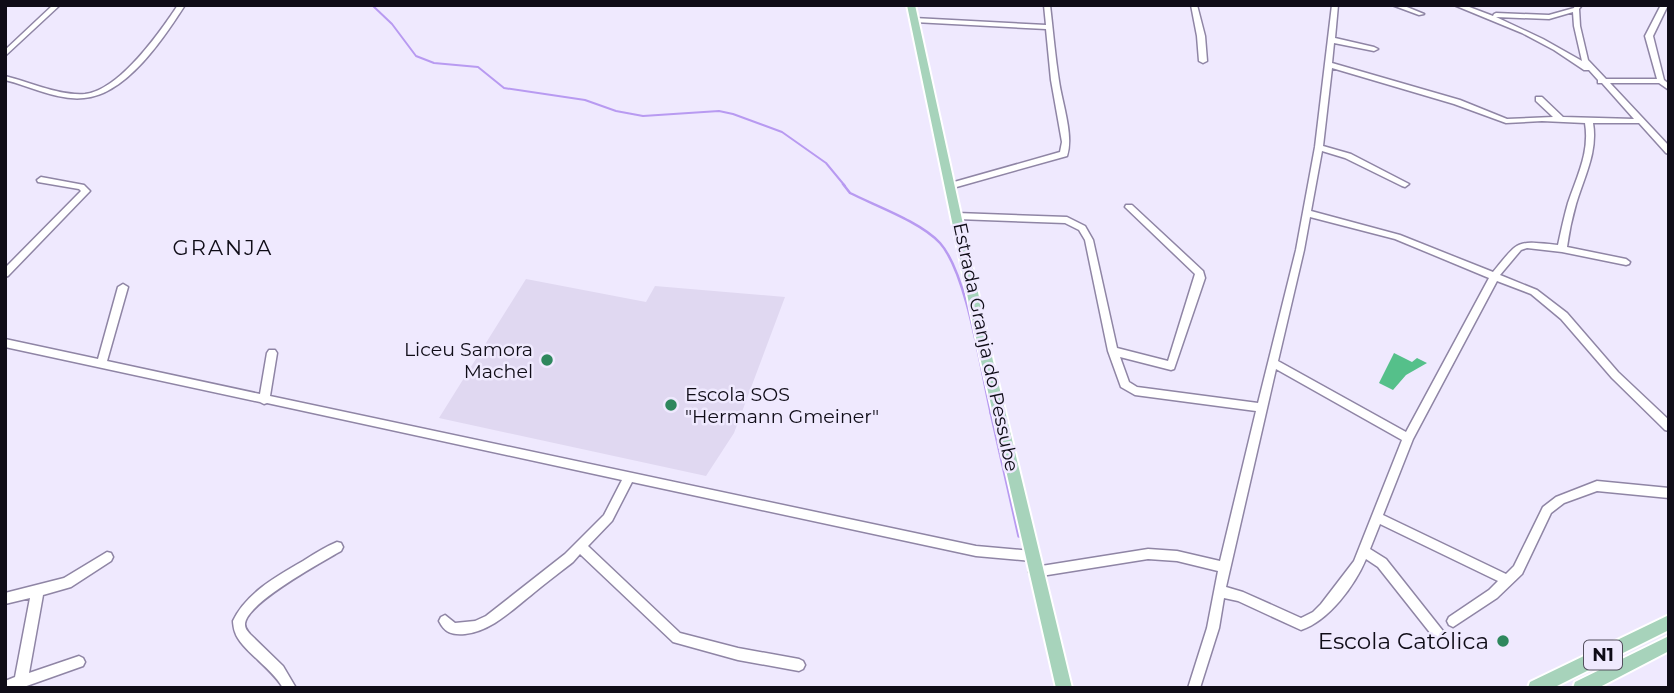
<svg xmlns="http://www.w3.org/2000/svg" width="1674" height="693" viewBox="0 0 1674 693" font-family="Montserrat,sans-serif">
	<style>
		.built { fill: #e0d8f1 }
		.forest { fill: #55c08a }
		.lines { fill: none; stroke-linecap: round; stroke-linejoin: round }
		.stream-far2 { stroke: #b89af1; stroke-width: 2 }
		.stream-far1 { stroke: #b89af1; stroke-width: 2.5 }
		.stream { stroke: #b89af1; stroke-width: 3.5 }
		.minor-casing { stroke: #8f85a5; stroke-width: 3 }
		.major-casing { stroke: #fff; stroke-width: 4 }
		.minor { fill: #fff; fill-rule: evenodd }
		.major { fill: #a7d3bb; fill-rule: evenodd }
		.poi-dot { fill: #2e875d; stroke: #efe9fe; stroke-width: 2.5 }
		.labels { text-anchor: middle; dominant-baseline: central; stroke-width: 5; stroke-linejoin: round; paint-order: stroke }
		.shield { fill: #efe9fe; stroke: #524e5c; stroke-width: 2 }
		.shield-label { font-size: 18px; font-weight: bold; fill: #0f0c17 }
		.street-label { font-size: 19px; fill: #0f0c17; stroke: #efe9fe }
		.poi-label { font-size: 19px; fill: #0f0c17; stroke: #efe9fe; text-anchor: end }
		.neighbourhood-label { font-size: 21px; letter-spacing: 2px; fill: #0f0c17; stroke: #efe9fe }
		.near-poi-label { font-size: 23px; fill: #0f0c17; stroke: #efe9fe; text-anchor: end }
	</style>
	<rect width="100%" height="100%" fill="#efe9fe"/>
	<path class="built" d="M526,279L646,302L655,286L785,297L734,433L706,476L439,418Z"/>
	<path class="forest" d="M1394,353L1412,362L1417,358L1427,363L1406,375L1393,390L1379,383Z"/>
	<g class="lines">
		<path class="stream-far2" d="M372,5L392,24L416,56L434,63L478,67L504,88L585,100L616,111L643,116L719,111L733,114L782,132L826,163L845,186"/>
		<path class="stream-far1" d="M843,184L850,193C876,206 921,222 940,243C967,273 981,372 991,414"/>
		<path class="stream" d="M991,412L1019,536"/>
		<defs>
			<path id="minor" d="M53,5H60L5,56V50Z
				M178,5H185C164,38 126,95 84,98C58,101 30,86 5,80V76C30,82 59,96 85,94C120,90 160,32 178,5Z
				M1044,5H1050C1053,30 1055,56 1059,81C1062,103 1074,135 1067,156L953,188H947L946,186L947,184L1060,152L1062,142L1051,80L1046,29L914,22L911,20L914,18L1046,25Z
				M1191,5H1197L1205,36L1207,61L1203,63L1199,61L1197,36Z
				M1332,5H1338L1335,38L1374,47L1378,49L1374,51L1334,43L1332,63L1460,100L1507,119L1553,117L1536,101V97H1542L1563,117L1634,119L1602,83H1598V80L1589,70H1584L1554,50L1522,33L1454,5H1464L1493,16L1494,14L1496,13L1549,15L1574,8L1575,5H1582L1579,9L1580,26L1588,60L1606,79H1657L1645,36L1661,5H1668L1653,36L1664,80L1669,84V90L1659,83H1610L1669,146V154L1666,153L1639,123H1593C1598,152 1584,177 1576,204C1572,218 1569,232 1567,247L1626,259L1630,262L1629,264L1626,265L1562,252L1527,248L1521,250L1500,275L1537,290L1567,313L1618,372L1669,420V431L1665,430L1612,378L1561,319L1531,294L1497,281L1413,439L1383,515L1506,574L1514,566L1543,507L1556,497L1597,481L1669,488V498L1597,491L1564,503L1551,513L1522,574L1497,598L1453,627L1449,625L1447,621L1449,617L1489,590L1498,581L1380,524L1370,549L1386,559L1443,631L1445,635L1443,639L1439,641L1435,639L1378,567L1366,559C1355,585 1329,621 1301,630L1238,601L1224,598L1219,628L1200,688H1188L1207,628L1218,571L1177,561L1148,559L1035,577L1031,576L1029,572L1031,568L1035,567L1148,549L1177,551L1220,561L1256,411L1135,395L1121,387L1108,351L1085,240L1079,230L1065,223L957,219L953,216L957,213L1067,217L1085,226L1093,240L1117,348L1168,361L1195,274L1125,207L1126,205H1132L1203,271L1205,278L1174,369L1171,370L1120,357L1129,382L1137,387L1258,403L1296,250L1315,147ZM1573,12L1574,26L1582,61L1543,39L1496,17L1549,19ZM1332,68L1454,104L1506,123L1542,121L1585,123C1590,152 1577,176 1568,203C1564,217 1561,231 1558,245C1516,241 1520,239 1493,272L1400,235L1311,211L1322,151L1345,158L1402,186L1405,187L1409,184L1351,154L1323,146ZM1310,217L1395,239L1489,278L1406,432L1278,361L1304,250ZM1276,369L1402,440L1354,561L1321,604L1313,612L1301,618L1243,592L1226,587Z
				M1392,5H1402L1424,14L1419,15Z
				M41,177L84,185L90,191L8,276L5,277V268L81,191L79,189L38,182L37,180Z
				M123,284L128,287L107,361L260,394L267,353L269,350H275L277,353L270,396L976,546L1032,551L1036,552L1038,556L1036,560L1032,561L976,556L632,482L612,521L588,546L680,633L738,648L799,659L803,661L805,665L803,669L799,671L738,660L673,642L580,554L573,562C559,573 544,584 530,596C511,611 491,631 465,634C452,635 445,633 439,621L441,617L445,615L455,623L475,621L486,616L565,554L604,515L622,480L267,403L264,404L260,402L5,347V339L98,359L118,287Z
				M337,542L341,543L343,547L341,551C322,562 246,603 245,624C245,629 247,630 250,634L283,666L296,688H283C272,668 240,649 235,632C234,630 233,623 233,621C246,593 277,576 303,561C314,554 325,547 337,542Z
				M107,552L111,553L113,557L111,561L71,587L43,595L29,673L79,656L83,658L85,662L83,666L21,688H5V681L15,677L30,598L5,604V593L64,578Z"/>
			<path id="major" d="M907,5H915L993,361L1072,688H1056L981,361Z
				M1669,615V630L1553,688H1528L1530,682Z
				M1669,636V651L1598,688H1573L1575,682Z"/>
		</defs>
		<use href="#minor" class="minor-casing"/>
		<use href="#major" class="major-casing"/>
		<use href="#minor" class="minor"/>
		<use href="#major" class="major"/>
	</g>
	<g class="poi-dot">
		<circle cx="547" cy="360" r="7"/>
		<circle cx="671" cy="405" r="7"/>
		<circle cx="1503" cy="641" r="7"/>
	</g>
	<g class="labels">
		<rect class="shield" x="1584" y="640.5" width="38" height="29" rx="5"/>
		<g class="shield-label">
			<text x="1603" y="655">N1</text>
		</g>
		<g class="street-label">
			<text transform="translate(986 347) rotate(78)">Estrada Granja do Pessube</text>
		</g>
		<g class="poi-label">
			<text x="533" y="349">Liceu Samora<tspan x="533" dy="22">Machel</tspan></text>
			<text x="685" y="394" text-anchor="start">Escola SOS<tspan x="685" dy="22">"Hermann Gmeiner"</tspan></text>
		</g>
		<g class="neighbourhood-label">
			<text x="223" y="247">GRANJA</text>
		</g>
		<g class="near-poi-label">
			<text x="1489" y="641">Escola Católica</text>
		</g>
	</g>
	<rect width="1674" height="693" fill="none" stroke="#0f0c17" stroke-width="14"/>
</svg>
